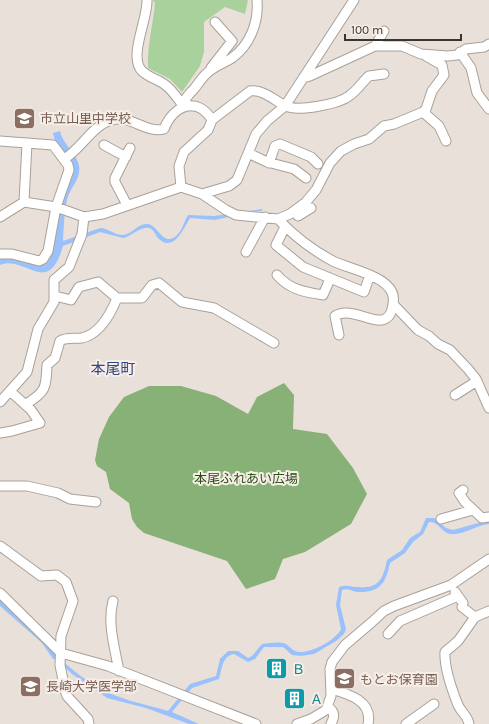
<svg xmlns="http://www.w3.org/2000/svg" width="489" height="724" viewBox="0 0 489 724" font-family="Karla,'Noto Sans JP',sans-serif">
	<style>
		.green { fill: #a9d19b }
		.forest { fill: #87b177 }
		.water { fill: #9bc1fc }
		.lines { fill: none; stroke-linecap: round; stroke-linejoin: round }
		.minor-casing { stroke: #a8a19a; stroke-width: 11 }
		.minor { stroke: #fff; stroke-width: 9 }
		.labels { text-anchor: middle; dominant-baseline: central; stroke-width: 4; stroke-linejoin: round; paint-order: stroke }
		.education-label { font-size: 13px; fill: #785e54; stroke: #f6eee7; text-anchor: start }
		.park-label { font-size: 13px; fill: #285016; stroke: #f6eee7 }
		.culture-label { font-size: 13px; fill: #0d838f; stroke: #f6eee7; text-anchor: start }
		.quarter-label { font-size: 15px; fill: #314781; stroke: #f6eee7 }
	</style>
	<rect width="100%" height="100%" fill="#e9e1d9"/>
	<path class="green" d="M153,0H248L245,14L225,7L204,22V52L200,66L182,92L170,79L148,68C147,45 153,25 155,3Z"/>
	<path class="forest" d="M284,383L294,395L293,429L327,434L353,468L367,494L351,524L305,552L283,559L275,579L246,589L227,561L144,533L137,527L132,519L129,503L110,489L106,472L97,466L95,460L99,439L109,417L124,397L149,386H181L216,396L248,414L257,397Z"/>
	<path class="water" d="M60,131C63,145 77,153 79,166C81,176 74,184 70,192C64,203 64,228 63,241L100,228C108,228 114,235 123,235C132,234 138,223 148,224C158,225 163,247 176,236C183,230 184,221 188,215L214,216L262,209V211H256L215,220L190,218C184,228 173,255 157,237C155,233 153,229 149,228C140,226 131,237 123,238L100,232L63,246C48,299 25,254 0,265V257H10L39,265L72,165L55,141L53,133Z
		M426,518H434L446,528L453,530L485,521L489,520V524C476,525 462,536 450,534C441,532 438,521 429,522L423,534L413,542L405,553L390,563C386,582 381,593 357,592C351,591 348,588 342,590L340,605L346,629L344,634L336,641L314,654L301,656L292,655L283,647H264L255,659L248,662L234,654C222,656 222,669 219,679L192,688L172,712L199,724H189L146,708L107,698L72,674L56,659H53L42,643L0,606V597C32,629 67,674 109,693C127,701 148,705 168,711L190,684L216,676L220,659L228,651H238L248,658L252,656L262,644C269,643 280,641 286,644C291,648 293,651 299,652C312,653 336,640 341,629L336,605L339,587C347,584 351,587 358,587C380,589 383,578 387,560L402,550L410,538L420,532Z"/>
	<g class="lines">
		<defs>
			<path id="minor" d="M147,0C148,19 128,57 142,71C148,77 157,79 164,84C172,89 178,99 184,107
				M375,46L384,31
				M460,52L471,68L477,93L489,109
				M211,68L232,41L215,22
				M303,78L310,76L375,46H402L421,54L448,56L457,55L466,49L484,47L489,44
				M184,107C184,99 188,95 194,89C198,84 201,79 206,74C213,67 224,63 232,58C250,45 259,22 257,0
				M423,112L426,109L432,91L444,75L442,65L426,56
				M0,141L53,145L68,165L69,170L56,207L48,251L43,259L39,261L12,254H0
				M104,145L126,157
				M248,153L267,162L294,169L306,178
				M64,159C81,149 92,126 111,120C130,114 146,134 164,129C173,106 197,95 212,120
				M269,163L275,146L280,144L311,157L318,164
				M181,187L179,166L184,152L208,130L212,120L250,91C263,89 275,101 286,106C298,112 339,104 349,96C357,91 362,82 369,76L384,74
				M202,194L229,186L237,180L256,134L267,121L285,106L354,0
				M24,202L27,143
				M127,205L115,182V178L130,148
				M298,216L311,208
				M0,217L24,202L56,207L84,217L103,214L181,187L202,194L226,210L236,215L278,219L290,214L305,203L316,190L330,163L341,151L354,144L369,139L384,126L394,124L423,112L439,126L446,141
				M278,219C293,235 311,249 331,260C348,270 399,276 393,304C392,310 391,316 385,319C374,325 351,306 335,316L339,335
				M285,227L276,245L303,267L364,292L370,275
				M246,252L265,217
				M277,275C290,290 305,292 323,295L330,279
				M55,296L71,300L79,287L98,282L117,298H142L152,285L159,283L182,302L214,308L274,343
				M393,304L418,330L429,336L438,344L450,350L468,369L476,379L489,408
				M455,395L477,381
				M0,402L27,372L38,329L54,302V280L69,267L82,234L84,217
				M26,404C46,392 46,388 47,365L55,358L60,341C66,337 75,339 82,338C100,334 111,313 117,298
				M0,433L12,431L40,423L31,410L10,391
				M0,486H27L58,493L70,499L96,502
				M463,490L459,493L465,502L482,518L489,517
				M441,519L473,510
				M0,546L41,576L57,575L66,582L73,601L61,636L60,665L65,690L67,696L88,719L89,724
				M455,592L463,603L462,607L475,617
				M0,593L61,653L108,666L256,724
				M113,601C107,623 115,649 119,671
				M388,634L400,621L458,596
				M331,689C349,694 373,701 368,724
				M328,707C335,712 335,716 331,724
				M297,724L311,719L326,710L331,696L330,669L332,662L345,645L372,622L384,611L394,606L451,585L489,559
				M406,724L434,704
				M469,724C468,716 461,712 458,705C452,690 444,668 445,652L458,641L475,617L489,611"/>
		</defs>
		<use href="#minor" class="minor-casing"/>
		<use href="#minor" class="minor"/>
	</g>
	<defs>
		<symbol id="school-square" viewBox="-11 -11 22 22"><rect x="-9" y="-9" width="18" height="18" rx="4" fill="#8d6e63" stroke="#f6eee7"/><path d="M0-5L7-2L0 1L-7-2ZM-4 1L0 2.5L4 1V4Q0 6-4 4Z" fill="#fff"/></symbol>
		<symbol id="building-square" viewBox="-11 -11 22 22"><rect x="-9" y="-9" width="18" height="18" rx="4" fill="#0f9aa8" stroke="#f6eee7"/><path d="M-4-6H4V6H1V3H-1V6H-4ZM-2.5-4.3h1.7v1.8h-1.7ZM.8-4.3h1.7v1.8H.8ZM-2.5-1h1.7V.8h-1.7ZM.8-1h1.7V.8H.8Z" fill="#fff"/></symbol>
		<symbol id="university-square" viewBox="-11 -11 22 22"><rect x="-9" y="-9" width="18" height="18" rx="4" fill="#8d6e63" stroke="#f6eee7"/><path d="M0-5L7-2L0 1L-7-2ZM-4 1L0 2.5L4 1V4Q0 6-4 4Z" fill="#fff"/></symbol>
	</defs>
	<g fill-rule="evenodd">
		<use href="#school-square" x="12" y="106" width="25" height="25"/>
		<use href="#building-square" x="264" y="656" width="25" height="25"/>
		<use href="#school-square" x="332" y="666" width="25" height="25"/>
		<use href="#university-square" x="18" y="674" width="25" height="25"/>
		<use href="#building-square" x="282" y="686" width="25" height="25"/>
	</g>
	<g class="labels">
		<g class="education-label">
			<text x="40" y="118">市立山里中学校</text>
			<text x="360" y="679">もとお保育園</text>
			<text x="46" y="686">長崎大学医学部</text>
		</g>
		<g class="park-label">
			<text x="246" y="478">本尾ふれあい広場</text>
		</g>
		<g class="culture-label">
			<text x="292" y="669">Ｂ</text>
			<text x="310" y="699">Ａ</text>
		</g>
		<g class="quarter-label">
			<text x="113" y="369">本尾町</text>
		</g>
	</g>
	<path d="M345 34v6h116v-6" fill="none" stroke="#383432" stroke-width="2"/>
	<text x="351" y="34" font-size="12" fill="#383432" stroke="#f6eee7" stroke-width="3" paint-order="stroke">100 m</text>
</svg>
